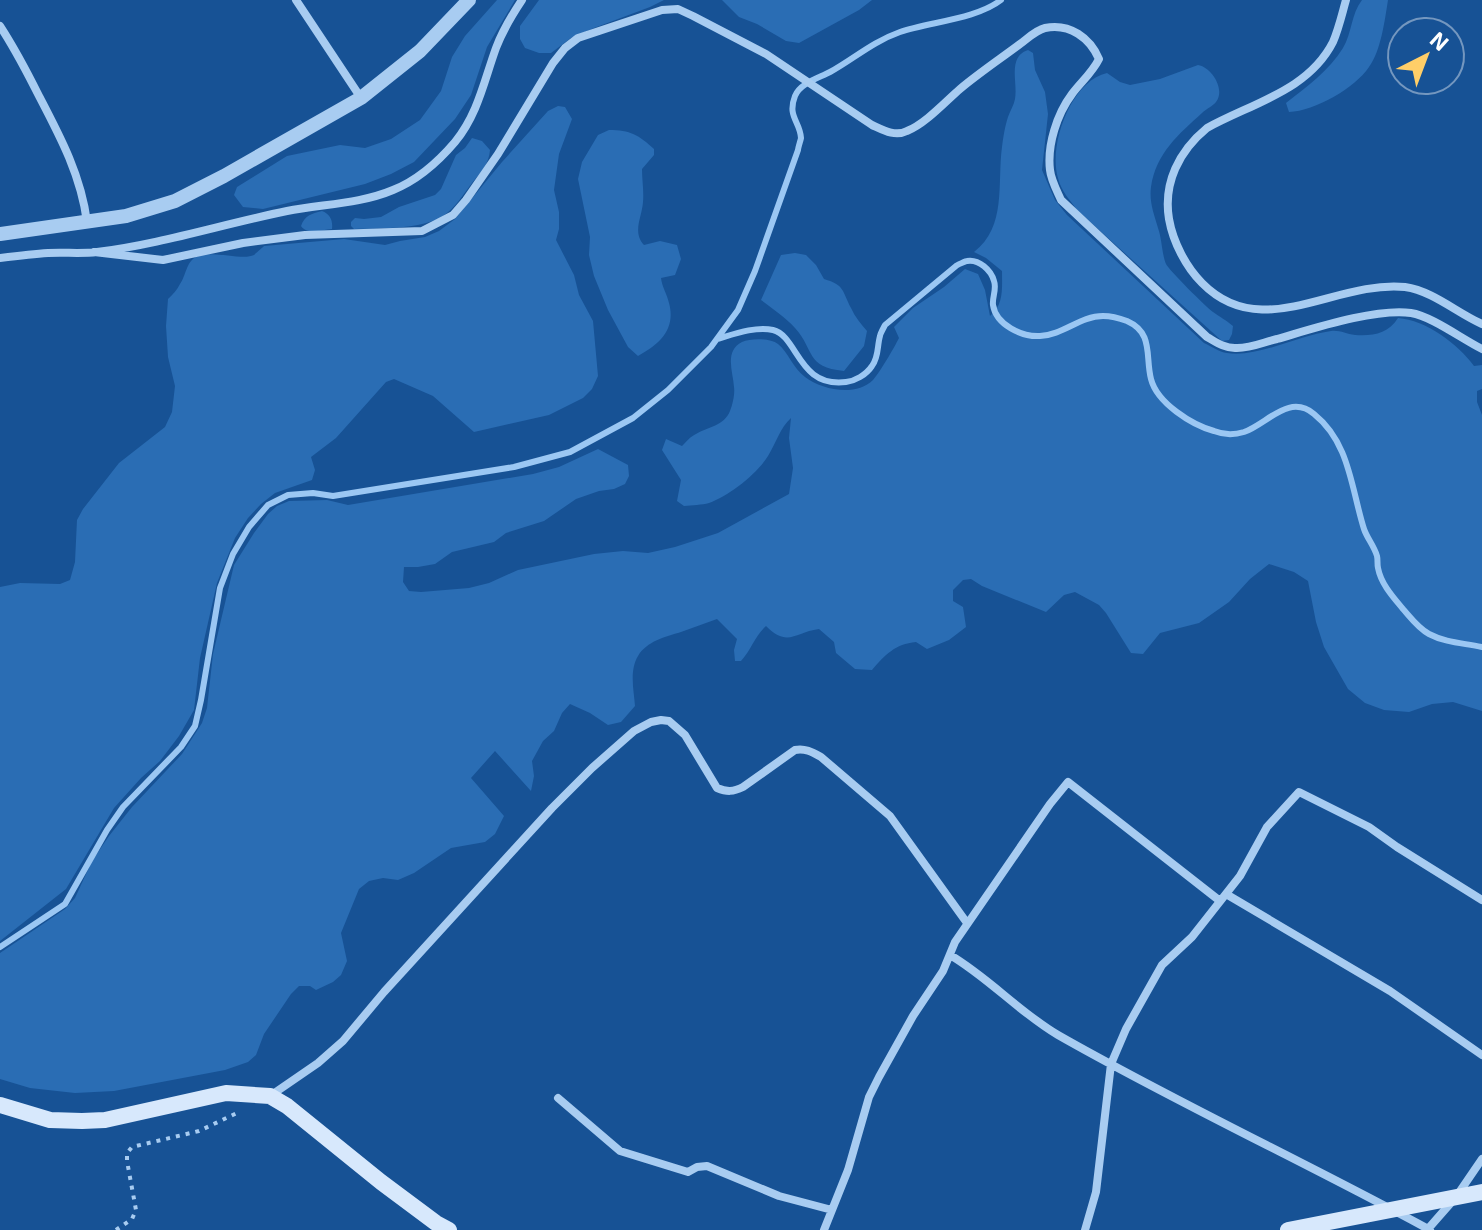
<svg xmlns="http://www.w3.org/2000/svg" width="1482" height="1230" viewBox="0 0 1482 1230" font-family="'Exo 2',sans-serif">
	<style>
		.green { fill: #2a6db4 }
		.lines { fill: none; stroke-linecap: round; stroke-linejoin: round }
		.stream { stroke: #9bc7f3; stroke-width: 6 }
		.path { stroke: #a8ccf1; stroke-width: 4; stroke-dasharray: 4 6; stroke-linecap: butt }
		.minor { stroke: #a8ccf1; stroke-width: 8 }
		.tertiary { stroke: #a8ccf1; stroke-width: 14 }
		.secondary { stroke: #d7e8fc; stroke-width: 16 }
	</style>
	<rect width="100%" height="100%" fill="#175295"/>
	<path class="green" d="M497,0H515L487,47L471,95L455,119L414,162L391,174L365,184L263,209L243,207L234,195L237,187L287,156L340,145L365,148L391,139L420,120L441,91L452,57L465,36Z
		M539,0H664L650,7L594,28L571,38L551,53H539L525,48L520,39V26Z
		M722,0H872L859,10L799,43L786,41L757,24L739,17Z
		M1362,0H1388C1385,19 1381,51 1369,67C1355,88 1315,111 1289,112L1286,103C1306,87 1329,71 1343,48C1352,33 1351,14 1362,0Z
		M1028,50L1033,53L1035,70L1045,92L1048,114L1042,170L1055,200L1067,215L1204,343C1211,346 1219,352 1227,353C1257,358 1300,335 1331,331C1340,330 1346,334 1355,335C1373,336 1388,334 1398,318C1426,320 1458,344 1474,366L1482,365V389L1477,391V402L1482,415V711L1453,702L1432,704L1409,712L1384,710L1365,703L1348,689L1324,647L1316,622L1308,581L1294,572L1269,564L1250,579L1229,602L1199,623L1160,633L1143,654L1131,653L1106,613L1099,605L1075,592L1064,595L1046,612L982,586L971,579L963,580L953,590V601L963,607L966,627L949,640L927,649L916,642C895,644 885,655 872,670L855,669L836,653L834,642L819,629C795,632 788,648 766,626C755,636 751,650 741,661H735L734,650L737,639L717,619C705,623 693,628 681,632C665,637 647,641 638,656C629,671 634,691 635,706L621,722L608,725L590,713L570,704L562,713L554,731L543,741L532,761L534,776L531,791L495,751L471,778L504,816L495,834L485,842L451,848L414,873L398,880L383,878L369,881L359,889L341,933L347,961L341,975L333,982L316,990L310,986H299L291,994L264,1034L256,1055L248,1062L225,1070L114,1091L75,1093L30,1088L0,1079V953L65,909L75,898L92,861L109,836L132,807L182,754L202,723L207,708L213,654L234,565L254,533L268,514L277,506L289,501L327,500L348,505L533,474L559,467L598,449L628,465L629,476L625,484L614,489L599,491L576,499L544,521L506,533L494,542L452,552L435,564L418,567H404L403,582L409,591L421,592L469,588L489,583L518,570L594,554L623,551L648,553L675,547L718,533L789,494L793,468L789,438L791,418C780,428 776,443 768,456C757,474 729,496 709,503C702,505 692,505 684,506L677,501L681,480L662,450L666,439L682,446C686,442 691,436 696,434C708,427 724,426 730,411C733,404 735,393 734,387C733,372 724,351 742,342C751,338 770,338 778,344C788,352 793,368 805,377C822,390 856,397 873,380C880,372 894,348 899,338L894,327L913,308L944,287L965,269L978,274L985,290L990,316C1004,305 1002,288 1002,271L986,258L974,252C1007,227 997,183 1002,147C1003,138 1005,126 1008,117C1010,111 1014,105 1015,99C1018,82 1007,57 1028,50Z
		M1198,65C1211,67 1226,89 1216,102C1213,106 1206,109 1202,113C1179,134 1156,153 1151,187C1149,202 1154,214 1158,228C1162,239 1162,255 1166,264C1168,269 1207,308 1213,312C1220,317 1226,320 1233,326L1232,334L1229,340L1222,341L1077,210C1070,200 1061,191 1058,178C1048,145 1071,81 1107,73L1120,82L1130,85L1160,79Z
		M558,106L565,107L572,119L559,154L554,190L559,212V229L556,240L574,275L579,295L593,321L598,376L592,389L583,398L549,415L474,432L433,396L394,379L386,382L336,438L311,457L315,470L312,480L275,493L261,504L248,518L235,538L217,583L200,658L194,710L179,736L160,761L141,778L114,808L66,889L0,941V587L20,583L60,584L70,580L75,562L77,520L83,509L119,463L165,427L172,412L175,386L168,357L166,326L168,299C173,294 177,290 180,284C186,276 186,262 196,257C211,249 242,261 254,255C255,254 263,247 264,246L344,239L385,245L400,241L425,237L439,231L455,219L502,162L548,111Z
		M609,130C630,130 639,135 654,149V155L642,169C642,180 644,191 643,202C642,217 632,232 644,245L660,241L677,245L681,259L675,275L661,278C662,287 667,294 669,303C676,329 660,344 638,356L628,347L608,310L594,276L589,255L590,237L578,179L582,162L598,135Z
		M472,138L482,141L490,150C489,164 481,172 472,183C463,195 455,208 443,216C421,230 379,228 354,229L351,226V222L355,218L364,219L381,217L399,207L435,195L441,189L456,155L465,148Z
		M322,211C330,214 333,220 332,229C322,230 307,235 301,226C305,215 311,214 322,211Z
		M795,253L806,255L816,265L824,279C845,285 842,291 851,308C855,317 861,324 867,331L864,346L844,371C805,367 815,350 795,328C785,317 773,309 761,300L781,255Z"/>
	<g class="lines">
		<path class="stream" d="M717,339C734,334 756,326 773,330C798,336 798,388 846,382C855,381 866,375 872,366C879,357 877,346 880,336C880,334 884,327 885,325L956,266C957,265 966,261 967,261C979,259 991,270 994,281C997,289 992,297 993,305C996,325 1022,337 1040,336C1063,335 1080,316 1103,316C1111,316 1119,318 1127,321C1154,333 1145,356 1151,379C1157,403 1192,425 1214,431C1224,435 1234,435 1244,432C1267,424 1289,393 1314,414C1350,443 1351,488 1364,529C1367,538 1374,546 1377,556C1378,560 1377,564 1378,568C1381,584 1393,597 1403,609C1411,618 1418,628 1429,634C1446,643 1464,643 1482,647
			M0,947L65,904L107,830L123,807L181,747L195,726L201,700L220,588L233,554L249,527L268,505L288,495L313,493L333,496L514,467L570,452L633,418L668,390L711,347L738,310L755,271L798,150C798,148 801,139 801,138C800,121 787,117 795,96C800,83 819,78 830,72C855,58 872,42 900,32C929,22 977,19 1001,0"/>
		<path class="path" d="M116,1230L132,1219L136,1210L127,1161V1153L132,1147L199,1131L237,1113"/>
		<path class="minor" d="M296,0L361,98
			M1346,0C1342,14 1339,28 1333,42C1308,91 1252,103 1207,128C1179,151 1163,183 1169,219C1173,242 1186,267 1202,283C1262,344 1334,280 1405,287C1433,291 1457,313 1482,324
			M0,26C15,49 27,72 39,96C61,138 81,176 87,222
			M94,252L163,260L243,243L305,235L422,231L453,215L466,200L498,154L553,63L565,48L578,38L662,10L678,9L693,16L766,54L872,125C883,130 895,137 907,131C925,124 945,102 960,89C979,73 1000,59 1020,44C1027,39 1036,30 1045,28C1070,23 1090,38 1099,59C1092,73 1081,82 1072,94C1057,114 1047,145 1050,170C1051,180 1057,191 1061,200L1207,337C1216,342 1224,348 1235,348C1249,349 1264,342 1277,339C1312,329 1375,308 1411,313C1431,316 1462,339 1482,349
			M0,258C16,256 32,254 48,253C64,252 81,254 97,252C161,244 223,224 287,211C322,204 360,204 393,190C418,180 438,162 455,142C478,114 484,81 496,48C502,32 512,15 522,0
			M1226,894L1390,991L1482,1055
			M950,955C989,978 1019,1012 1058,1035C1179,1104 1307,1163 1430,1230
			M270,1096L318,1063L343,1041L384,992L552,808L592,768L634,731L651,722L661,720L669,721L685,735L717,788C727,792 733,792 743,787L795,750C805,748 812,752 821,757L890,816L967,923
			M558,1098L620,1151L688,1172L697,1167L707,1166L779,1196L832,1210
			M1428,1229L1456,1197L1482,1159
			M824,1230L848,1170L869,1097L879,1077L913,1016L943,971L955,942L1050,804L1068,782L1220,901
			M1085,1230L1096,1192L1111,1064L1126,1029L1162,965L1192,937L1240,876L1267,827L1299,792L1369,827L1397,847L1482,900"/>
		<path class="tertiary" d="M0,234L126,216L175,201L224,176L361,98L420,51L469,0"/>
		<path class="secondary" d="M0,1105L50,1120L82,1121L105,1120L226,1093L270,1096L287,1106L381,1182L436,1223L449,1230
			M1288,1230L1482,1192"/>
	</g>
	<g transform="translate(1426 56) rotate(42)"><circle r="38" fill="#175295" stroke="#7497bf" stroke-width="2"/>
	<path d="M0-6L14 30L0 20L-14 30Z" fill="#ffce68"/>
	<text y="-12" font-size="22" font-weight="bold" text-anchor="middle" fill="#ffffff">N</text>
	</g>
</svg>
